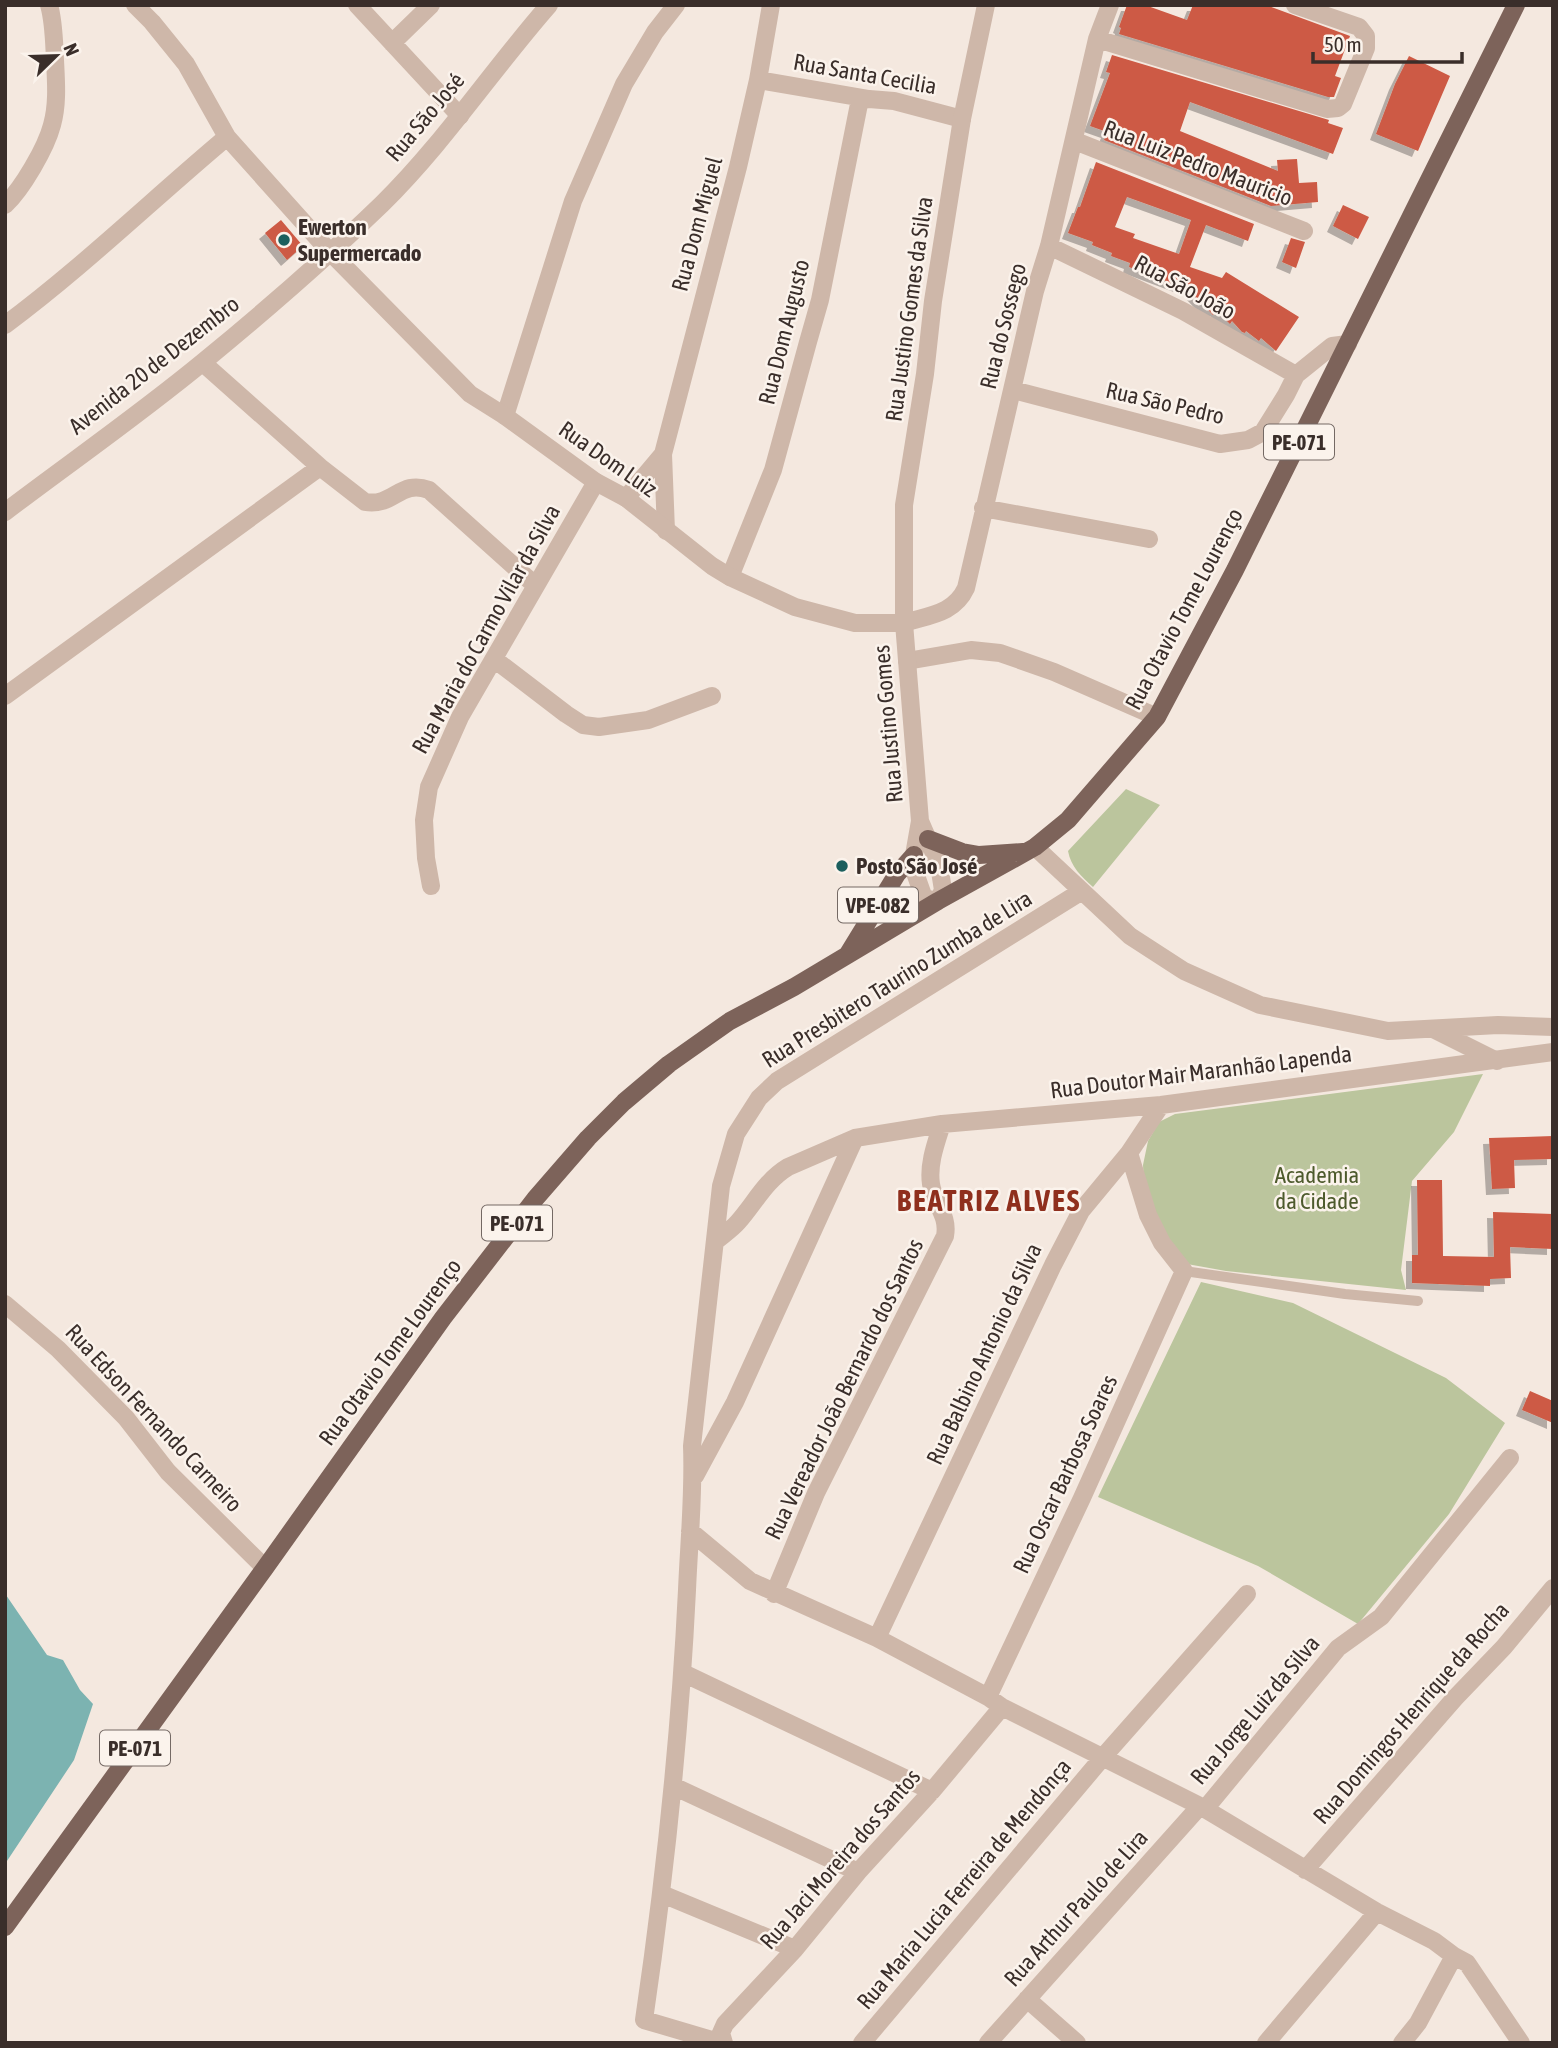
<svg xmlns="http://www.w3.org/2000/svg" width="1558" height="2048" viewBox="0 0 1558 2048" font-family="'Asap Condensed',sans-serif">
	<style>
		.green { fill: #bbc59d }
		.water { fill: #7cb3b1 }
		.building { fill: #cd5a44; fill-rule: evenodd; filter: url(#shadow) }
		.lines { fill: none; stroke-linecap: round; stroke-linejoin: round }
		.service { stroke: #ceb7a9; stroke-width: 10 }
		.minor { stroke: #ceb7a9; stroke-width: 18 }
		.tertiary { stroke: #ceb7a9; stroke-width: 18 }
		.primary { stroke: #7d635a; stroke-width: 18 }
		.poi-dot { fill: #1c5f5e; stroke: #fbf3ec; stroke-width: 2.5 }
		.labels { text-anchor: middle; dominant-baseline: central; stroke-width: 5; stroke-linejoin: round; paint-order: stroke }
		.shield { fill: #fbf3ec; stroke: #746964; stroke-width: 2 }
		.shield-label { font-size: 21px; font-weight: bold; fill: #3a2e2a }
		.street-label { font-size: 23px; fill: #3a2e2a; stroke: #fbf3ec }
		.poi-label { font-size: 23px; font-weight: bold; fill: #3a2e2a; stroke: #fbf3ec; text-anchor: start }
		.park-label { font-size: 23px; fill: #4d5a2c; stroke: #fbf3ec }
		.district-label { font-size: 30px; font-weight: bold; letter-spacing: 2px; fill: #8f2f1d; stroke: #fbf3ec }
	</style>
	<defs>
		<filter id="shadow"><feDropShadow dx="-6" dy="6" stdDeviation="0" flood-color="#0004"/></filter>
	</defs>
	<rect width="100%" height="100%" fill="#f4e8df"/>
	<path class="green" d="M1126,789L1160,805L1093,887C1081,876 1071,867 1068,851Z
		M1483,1074L1454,1132L1412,1181L1401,1270L1406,1290L1226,1271L1187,1264L1173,1251L1144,1188L1143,1165L1148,1141L1159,1122L1175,1114Z
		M1201,1282L1293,1303L1446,1378L1505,1423L1449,1514L1358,1624L1258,1566L1098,1497Z"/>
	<path class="water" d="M6,1595L47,1655L63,1660L80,1690L93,1704L74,1760L5,1864Z"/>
	<path class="building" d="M1127,5H1145L1187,20L1193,5H1266L1350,36L1335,76L1341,78L1334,97H1328L1119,34L1121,28L1119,27Z
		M1112,55L1329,120L1328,123L1343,128L1333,154L1190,102L1180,131L1278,171L1277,160L1297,159L1299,183L1317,182L1318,202L1271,206L1104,140L1107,132L1090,126L1110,73L1106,72Z
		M1409,56L1450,76L1418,151L1376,134L1395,84Z
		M1096,162L1254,224L1248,241L1206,225L1190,267L1222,278L1226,272L1299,317L1276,351L1261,338L1259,341L1246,331L1245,333L1242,332L1232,321L1230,324L1216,310L1213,315L1192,293L1193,291L1129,267L1130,263L1111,256L1112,253L1092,245L1093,242L1068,233L1078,207H1080ZM1127,197L1191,220L1179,254L1133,238L1135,234L1115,227Z
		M1343,205L1369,217L1358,239L1333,226Z
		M281,220L303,246L287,260L265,233Z
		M1291,238L1305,242L1296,268L1282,262Z
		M1553,1136V1159L1514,1160L1515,1188L1492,1189L1489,1138Z
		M1417,1180H1442L1443,1256L1494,1257L1493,1212L1553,1214V1249L1510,1247L1511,1278L1490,1279V1286L1412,1283V1255H1418Z
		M1530,1391L1553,1401V1423L1522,1410Z"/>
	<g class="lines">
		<path class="service" d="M1184,1271L1345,1294L1418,1301"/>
		<path class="minor" d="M135,5L152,22L186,64L227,137L330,252
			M357,5L460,116
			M1097,39L1327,109L1338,108L1343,104L1366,48V36L1359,27L1295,5
			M392,43L431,5
			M758,80L869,99L894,101L962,119
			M1075,141L1304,231
			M5,205C22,189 46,148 52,125C58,104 56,81 55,60C54,42 54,22 49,5
			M1049,246L1183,311L1296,375
			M5,325C83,267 153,199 227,137
			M203,363L320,467L365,502C394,507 400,479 429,490L536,586
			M1013,390L1220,444L1248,440L1263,432L1286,395L1296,375L1332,346L1348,344
			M505,416L573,201L624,84L655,32L676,5
			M626,498L663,454
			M983,508L1149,539
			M666,531L663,454L738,167L758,80L771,5
			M730,577L773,470L808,342L820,300L859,104L862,100L869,99
			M904,623C929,615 954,614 966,588L1035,291L1049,246L1097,39L1110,5
			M494,659L566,714L583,725L599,727L648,720L712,696
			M907,661L971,650L1000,653L1054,672L1157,717
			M5,696L320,467
			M1035,847L1130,936L1184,971L1260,1005L1388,1031L1498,1025L1553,1027
			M431,886L426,858L424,820L429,787L460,717L596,482
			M1435,1030L1497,1061
			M716,1241C723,1235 732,1229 738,1222C755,1203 765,1181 788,1167L855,1138L942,1124L1161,1105L1553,1052
			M5,1304L58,1349L126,1418L168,1472L265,1568
			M695,1476L735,1402L855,1138
			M690,1531L750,1581L877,1638L988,1697L1002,1707L1200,1806L1377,1912L1434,1941L1454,1956L1467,1963L1521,2043
			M774,1594L816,1493L945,1236C949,1215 934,1204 931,1184C928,1164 936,1143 942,1124
			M877,1638L1053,1265L1081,1211L1129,1153L1161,1105
			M683,1673L932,1791
			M988,1697L1082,1498L1184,1271L1162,1243L1148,1215L1129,1153
			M673,1786L858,1872
			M1205,1809L1338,1648L1381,1617L1510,1458
			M1305,1870L1455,1698L1504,1647L1553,1588
			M662,1894L795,1949
			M1027,1999L1077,2043
			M722,2043L644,2020C665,1877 680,1734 687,1590C689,1542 694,1494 692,1446L721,1186L736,1134L759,1098L777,1081L1082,891
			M724,2043L721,2033L725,2024L795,1949L858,1872L932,1791L1002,1707
			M862,2043L1103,1757L1247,1594
			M988,2043L1200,1806
			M1266,2043L1377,1912
			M1402,2043L1418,2023L1454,1956"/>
		<path class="tertiary" d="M330,252L470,394L505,416L596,482L626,498L712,566L730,577L795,607L855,623H904
			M5,512C71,462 140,414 203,362C264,312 325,259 382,204C444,143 492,70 549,5
			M920,821L939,865L943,890L938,901L924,898L914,870V855L920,821L904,623V505L925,374L933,301L962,119L986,5"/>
		<path class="primary" d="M928,839L962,852L979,855L1023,852
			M848,954L897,874L914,855
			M5,1927L265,1568L443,1318L535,1199L588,1138L624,1102L669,1064L730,1021L794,987L938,901L1035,847L1068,820L1157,717L1235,570L1516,5"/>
	</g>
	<g class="poi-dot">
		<circle cx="284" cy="240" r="7"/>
		<circle cx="842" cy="866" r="7"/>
	</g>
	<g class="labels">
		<g class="shield">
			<rect x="1264" y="424.5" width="70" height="35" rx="5"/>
			<rect x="838" y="887.5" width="80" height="35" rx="5"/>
			<rect x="482" y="1205.5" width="70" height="35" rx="5"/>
			<rect x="100" y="1730.5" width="70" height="35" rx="5"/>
		</g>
		<g class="shield-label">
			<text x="1299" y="442">PE-071</text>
			<text x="878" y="905">VPE-082</text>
			<text x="517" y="1223">PE-071</text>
			<text x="135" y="1748">PE-071</text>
		</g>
		<g class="street-label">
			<text transform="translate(865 74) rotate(10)">Rua Santa Cecilia</text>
			<text transform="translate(425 117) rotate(-50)">Rua São José</text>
			<text transform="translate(1198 163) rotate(21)">Rua Luiz Pedro Mauricio</text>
			<text transform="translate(697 224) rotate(-75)">Rua Dom Miguel</text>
			<text transform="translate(1185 287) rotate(28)">Rua São João</text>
			<text transform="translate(909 309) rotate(-82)">Rua Justino Gomes da Silva</text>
			<text transform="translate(1003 326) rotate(-76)">Rua do Sossego</text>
			<text transform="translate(784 332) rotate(-76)">Rua Dom Augusto</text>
			<text transform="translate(154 365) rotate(-38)">Avenida 20 de Dezembro</text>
			<text transform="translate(1165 403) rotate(13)">Rua São Pedro</text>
			<text transform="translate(608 459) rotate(35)">Rua Dom Luiz</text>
			<text transform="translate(1184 609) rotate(-62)">Rua Otavio Tome Lourenço</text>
			<text transform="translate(486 629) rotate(-61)">Rua Maria do Carmo Vilar da Silva</text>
			<text transform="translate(888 724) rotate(-95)">Rua Justino Gomes</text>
			<text transform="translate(897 979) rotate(-32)">Rua Presbitero Taurino Zumba de Lira</text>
			<text transform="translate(1201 1072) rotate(-7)">Rua Doutor Mair Maranhão Lapenda</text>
			<text transform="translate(390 1352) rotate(-54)">Rua Otavio Tome Lourenço</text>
			<text transform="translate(984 1354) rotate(-65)">Rua Balbino Antonio da Silva</text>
			<text transform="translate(844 1389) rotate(-64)">Rua Vereador João Bernardo dos Santos</text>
			<text transform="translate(154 1418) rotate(47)">Rua Edson Fernando Carneiro</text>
			<text transform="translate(1065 1474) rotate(-65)">Rua Oscar Barbosa Soares</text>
			<text transform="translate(1255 1710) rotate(-50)">Rua Jorge Luiz da Silva</text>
			<text transform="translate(1411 1713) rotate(-49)">Rua Domingos Henrique da Rocha</text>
			<text transform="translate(840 1859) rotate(-49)">Rua Jaci Moreira dos Santos</text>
			<text transform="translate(964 1884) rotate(-50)">Rua Maria Lucia Ferreira de Mendonça</text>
			<text transform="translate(1076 1908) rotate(-48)">Rua Arthur Paulo de Lira</text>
		</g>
		<g class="poi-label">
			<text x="298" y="227">Ewerton<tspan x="298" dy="26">Supermercado</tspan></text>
			<text x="856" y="866">Posto São José</text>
		</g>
		<g class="park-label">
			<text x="1317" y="1175">Academia<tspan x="1317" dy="26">da Cidade</tspan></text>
		</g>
		<g class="district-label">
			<text x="989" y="1200">BEATRIZ ALVES</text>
		</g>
	</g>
	<rect width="1558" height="2048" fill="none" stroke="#3a2e2a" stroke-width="14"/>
	<g transform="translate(56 56) rotate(67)" stroke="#fbf3ec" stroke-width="5" paint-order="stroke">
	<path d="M0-5L12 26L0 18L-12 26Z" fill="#3a2e2a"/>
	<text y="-10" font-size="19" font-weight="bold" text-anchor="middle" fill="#3a2e2a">N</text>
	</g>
	<path d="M1313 52v10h149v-10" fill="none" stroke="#3a2e2a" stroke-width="3.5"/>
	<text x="1324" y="52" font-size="21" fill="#3a2e2a" stroke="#fbf3ec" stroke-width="5" paint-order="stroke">50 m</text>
</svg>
